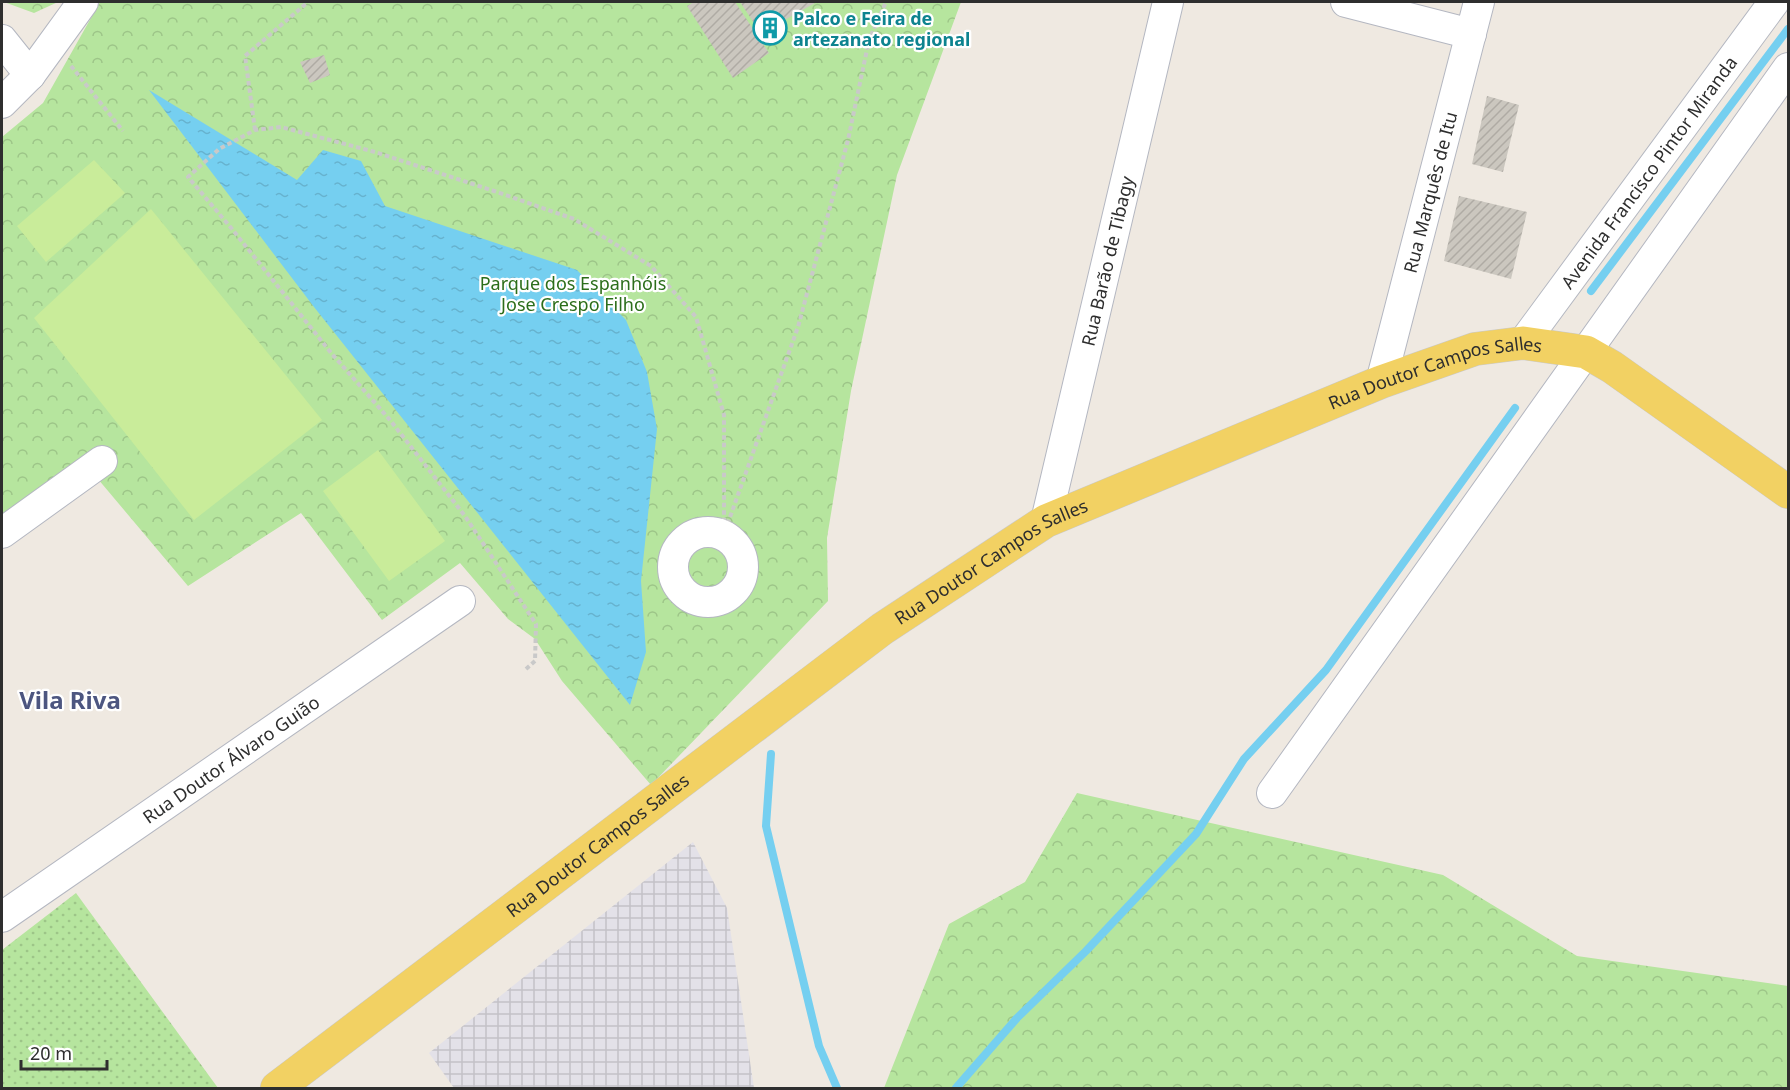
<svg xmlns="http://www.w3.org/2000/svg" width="1790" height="1090" viewBox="0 0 1790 1090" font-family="'Noto Sans',sans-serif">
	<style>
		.industrial { fill: url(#industrial-grid) }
		.grass { fill: url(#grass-dots) }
		.forest { fill: url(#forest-crowns) }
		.pitch { fill: #c9ec9a }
		.water { fill: url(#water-ripples) }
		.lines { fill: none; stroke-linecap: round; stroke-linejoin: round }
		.stream { stroke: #75cff0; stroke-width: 8 }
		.building { fill: url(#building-hatch) }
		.minor-casing { stroke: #b4b7c1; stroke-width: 32 }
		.major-casing { stroke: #c9c9c9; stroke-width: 34 }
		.path { stroke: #c9c9c9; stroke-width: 4; stroke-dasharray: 4.5 3; stroke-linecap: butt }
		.minor { stroke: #fff; stroke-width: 30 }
		.major { stroke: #f2d163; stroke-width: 33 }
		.labels { text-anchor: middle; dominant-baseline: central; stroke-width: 4.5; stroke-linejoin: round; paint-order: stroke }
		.culture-label { font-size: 18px; font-weight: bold; fill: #0d838f; stroke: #fff; text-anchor: start }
		.street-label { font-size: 18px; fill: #2e2e2e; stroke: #fff }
		.park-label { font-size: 18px; fill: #2c6e1b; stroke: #fff }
		.district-label { font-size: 24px; font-weight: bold; fill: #4d5680; stroke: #fff }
	</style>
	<defs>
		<pattern id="industrial-grid" width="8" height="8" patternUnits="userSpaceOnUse" patternTransform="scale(1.5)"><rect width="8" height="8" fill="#e3e1e8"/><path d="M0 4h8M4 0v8" fill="none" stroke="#c3c1c7"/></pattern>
		<pattern id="grass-dots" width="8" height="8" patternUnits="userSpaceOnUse" patternTransform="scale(1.5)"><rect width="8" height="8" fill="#b6e59e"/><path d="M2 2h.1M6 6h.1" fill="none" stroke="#9dc588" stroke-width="1.8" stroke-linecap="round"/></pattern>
		<pattern id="forest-crowns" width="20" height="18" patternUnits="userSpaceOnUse" patternTransform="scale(1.5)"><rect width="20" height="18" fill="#b6e59e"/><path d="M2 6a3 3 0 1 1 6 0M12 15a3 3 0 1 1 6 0" fill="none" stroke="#9dc588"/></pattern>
		<pattern id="water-ripples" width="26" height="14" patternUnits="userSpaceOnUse" patternTransform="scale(1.5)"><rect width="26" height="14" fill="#75cff0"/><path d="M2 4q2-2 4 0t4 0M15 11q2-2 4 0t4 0" fill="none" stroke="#66b2ce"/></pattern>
		<pattern id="building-hatch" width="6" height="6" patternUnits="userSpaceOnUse" patternTransform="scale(1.5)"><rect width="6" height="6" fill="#cbc7bf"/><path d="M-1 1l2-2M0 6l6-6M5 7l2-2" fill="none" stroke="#afaba4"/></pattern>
	</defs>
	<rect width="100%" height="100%" fill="#efe9e1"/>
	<path class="industrial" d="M693,842L727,908L754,1088H454L429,1053Z"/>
	<path class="grass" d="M76,893L218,1088H2V950Z"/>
	<path class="forest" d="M4,2H58L34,13Z
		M100,2H961L897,175L851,391L827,538L828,601L651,785L562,681L535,639L508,619L460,563L382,620L301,513L188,586L87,466L2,517V137L43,103Z
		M1077,793L1443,875L1577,956L1788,986V1088H884L949,924L1025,882Z"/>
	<path class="pitch" d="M94,160L125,193L46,262L17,226Z
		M151,209L322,420L194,520L34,318Z
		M378,450L445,541L389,581L323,491Z"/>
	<path class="water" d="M149,90L297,180L323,150L361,161L385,206L577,270L626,320L647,372L657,429L641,581L646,652L630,705L314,307Z"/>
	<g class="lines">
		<path class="stream" d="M1591,291L1788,29
			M771,754L766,826L819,1046L837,1088
			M956,1088L1017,1018L1086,951L1196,834L1244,759L1326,670L1515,408"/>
	</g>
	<path class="building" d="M694,2H735L769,53L733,78L687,6Z
		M740,2H814L815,3L781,22L786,34L768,44Z
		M324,55L330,75L310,83L300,62Z
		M1487,96L1519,105L1503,172L1472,164Z
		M1459,196L1527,212L1511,279L1444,261Z"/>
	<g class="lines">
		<defs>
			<g id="minor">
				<path d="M1346,2L1471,34"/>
				<path d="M2,40L30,75"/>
				<path d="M2,103L30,75L83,2"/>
				<path id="s1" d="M1523,343L1774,2"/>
				<path id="s2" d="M1381,382L1479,2"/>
				<path id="s3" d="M1046,521L1168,2"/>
				<circle cx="708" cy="567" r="35"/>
				<path d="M2,533L102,461"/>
				<path d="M1272,793L1788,68"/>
				<path id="s4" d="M2,917L460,601"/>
			</g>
			<g id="major">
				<path id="s5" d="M277,1088L882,629L1046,521L1381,382L1475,349L1523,343L1586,352L1612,367L1788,492"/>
			</g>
		</defs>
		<use href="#minor" class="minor-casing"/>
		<use href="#major" class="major-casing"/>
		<path class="path" d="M71,66L123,131
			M255,130L245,56L308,2
			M725,531L798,327L848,140L869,40L886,2
			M526,669L535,661L536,624L465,516L390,420L332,354L232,229L188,177L219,149L255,130L281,127L375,152L494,191L574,219L651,266L696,317L724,415V535"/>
		<use href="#minor" class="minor"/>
		<use href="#major" class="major"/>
	</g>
	<defs>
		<symbol id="building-ring" viewBox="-11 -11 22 22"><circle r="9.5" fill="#fff" stroke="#0f9aa8" stroke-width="1.5"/><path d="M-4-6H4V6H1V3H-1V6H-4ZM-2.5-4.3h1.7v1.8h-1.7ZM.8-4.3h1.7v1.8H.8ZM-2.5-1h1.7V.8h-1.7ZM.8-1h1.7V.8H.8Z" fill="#0f9aa8"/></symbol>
	</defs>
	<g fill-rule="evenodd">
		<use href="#building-ring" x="751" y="9" width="38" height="38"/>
	</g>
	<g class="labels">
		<g class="culture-label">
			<text x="793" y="18">Palco e Feira de<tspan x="793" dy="21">artezanato regional</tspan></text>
		</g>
		<g class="street-label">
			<text stroke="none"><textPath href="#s1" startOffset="212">Avenida Francisco Pintor Miranda</textPath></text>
			<text stroke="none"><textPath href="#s2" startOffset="196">Rua Marquês de Itu</textPath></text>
			<text stroke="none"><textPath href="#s3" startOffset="267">Rua Barão de Tibagy</textPath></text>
			<text stroke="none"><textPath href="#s5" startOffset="1374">Rua Doutor Campos Salles</textPath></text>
			<text stroke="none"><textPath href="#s5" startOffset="888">Rua Doutor Campos Salles</textPath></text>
			<text stroke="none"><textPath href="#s4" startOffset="278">Rua Doutor Álvaro Guião</textPath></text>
			<text stroke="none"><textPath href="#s5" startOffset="402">Rua Doutor Campos Salles</textPath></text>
		</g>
		<g class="park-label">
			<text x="573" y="283">Parque dos Espanhóis<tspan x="573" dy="21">Jose Crespo Filho</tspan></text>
		</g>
		<g class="district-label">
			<text x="70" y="699">Vila Riva</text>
		</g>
	</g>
	<rect width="1790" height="1090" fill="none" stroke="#2e2e2e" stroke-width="6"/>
	<path d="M21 1060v9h86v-9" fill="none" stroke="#2e2e2e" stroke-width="3"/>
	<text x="30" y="1060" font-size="18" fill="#2e2e2e" stroke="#ffffff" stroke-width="4.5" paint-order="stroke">20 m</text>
</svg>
